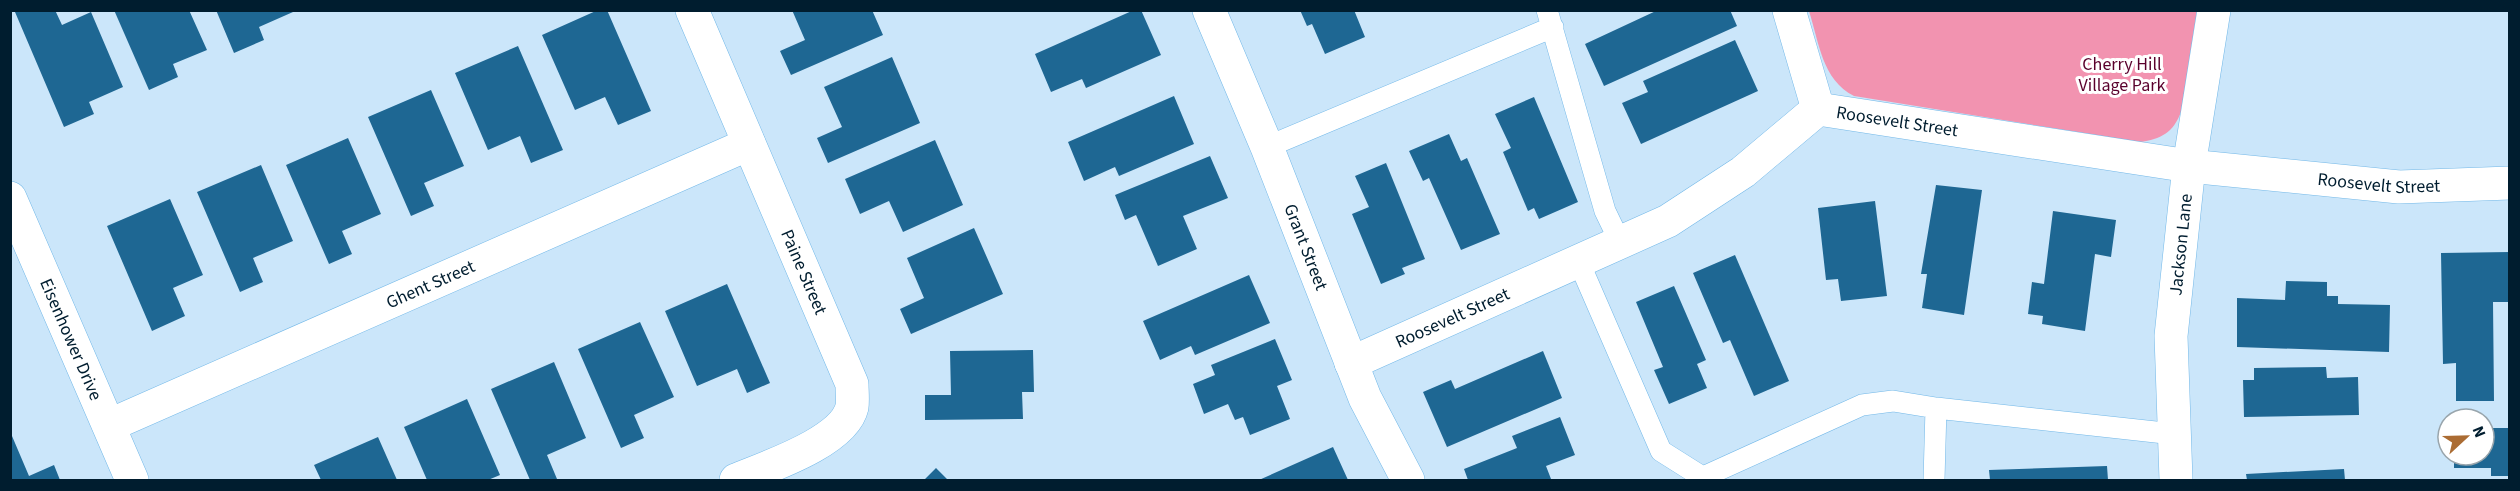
<svg xmlns="http://www.w3.org/2000/svg" width="2520" height="491" viewBox="0 0 2520 491" font-family="'Source Sans 3',sans-serif">
	<style>
		.green { fill: #f293b0 }
		.building { fill: #1e6793 }
		.lines { fill: none; stroke-linecap: round; stroke-linejoin: round }
		.service-casing { stroke: #72b8e8; stroke-width: 22 }
		.minor-casing { stroke: #72b8e8; stroke-width: 34 }
		.service { stroke: #fff; stroke-width: 21 }
		.minor { stroke: #fff; stroke-width: 33 }
		.labels { text-anchor: middle; dominant-baseline: central; stroke-width: 6; stroke-linejoin: round; paint-order: stroke }
		.park-label { font-size: 18px; fill: #5a002c; stroke: #fff }
		.street-label { font-size: 18px; fill: #001d2f; stroke: #fff }
	</style>
	<rect width="100%" height="100%" fill="#cbe6fa"/>
	<path class="green" d="M1809,11H2197L2181,112C2173,133 2161,139 2140,142L1854,96C1822,80 1819,42 1809,11Z"/>
	<path class="building" d="M19,10H55L62,25L91,12L123,87L89,102L94,114L64,127L15,12Z
		M114,10H189L207,50L173,64L178,77L149,90Z
		M216,10H292L293,12L259,27L264,40L234,53Z
		M598,10H607L651,111L618,125L605,97L575,110L542,35Z
		M792,10H872L883,35L791,75L780,51L805,40Z
		M1134,10H1141L1161,55L1086,88L1082,79L1051,92L1035,54Z
		M1300,10H1354L1365,37L1325,54L1312,24L1307,26Z
		M1658,10H1730L1737,26L1604,86L1585,44Z
		M1735,40L1758,91L1641,144L1622,103L1648,92L1643,81Z
		M518,46L563,150L531,163L520,136L488,150L455,73Z
		M892,57L920,123L828,163L817,138L842,127L824,87Z
		M431,90L464,166L424,183L434,206L411,216L368,117Z
		M1174,96L1194,144L1119,176L1115,167L1084,181L1068,142Z
		M1534,97L1578,202L1539,219L1534,208L1528,211L1503,152L1511,148L1495,114Z
		M1449,134L1461,161L1467,158L1500,234L1461,250L1429,178L1423,181L1409,151Z
		M348,138L381,214L342,231L352,254L329,264L286,165Z
		M935,140L963,205L903,232L889,201L860,214L845,179Z
		M1210,156L1228,198L1183,216L1197,249L1158,266L1136,215L1125,220L1115,195Z
		M1386,163L1425,259L1402,268L1405,274L1381,284L1352,214L1369,207L1355,176Z
		M261,165L293,241L253,258L263,282L240,292L197,192Z
		M1936,185L1982,190L1964,315L1922,308L1927,274H1921Z
		M170,199L203,275L173,288L185,316L152,331L107,226Z
		M1875,201L1887,296L1841,301L1838,279L1826,280L1818,208Z
		M2053,211L2116,220L2111,257L2095,254L2085,331L2042,324L2043,316L2028,314L2032,282L2044,284Z
		M974,228L1003,294L911,334L900,309L924,298L907,258Z
		M2510,252V302H2493L2494,401H2456V363L2443,364L2441,253Z
		M1735,255L1789,381L1754,396L1730,340L1723,343L1693,273Z
		M1249,275L1270,323L1195,355L1191,346L1160,360L1143,321Z
		M2286,281L2327,282V296H2338V304L2390,305L2389,352L2237,347V298L2285,300Z
		M727,284L770,383L747,393L737,369L697,386L665,311Z
		M1674,286L1706,360L1697,364L1707,388L1669,404L1654,370L1663,367L1636,302Z
		M640,322L674,397L634,415L644,438L621,448L578,349Z
		M1275,339L1292,380L1277,386L1290,419L1250,435L1243,417L1235,420L1228,404L1204,414L1193,384L1215,375L1211,365Z
		M1033,350L1034,392H1022L1023,419L925,420V395H951L950,351Z
		M1543,351L1562,398L1447,447L1423,392L1451,380L1455,389Z
		M554,362L586,438L547,455L557,479L530,480L491,389Z
		M2326,367L2327,378L2358,377L2359,415L2244,417L2243,380H2254V368Z
		M467,399L500,475L488,480H427L404,427Z
		M1560,417L1575,455L1546,466L1551,479L1547,480H1468L1464,469L1517,448L1512,436Z
		M2484,428H2510V476H2491V468H2454V455H2484Z
		M12,436L29,476L54,465L60,480H10Z
		M378,437L397,480H321L314,465Z
		M1333,447L1348,480H1259Z
		M2107,466L2108,480H1990L1989,470Z
		M936,468L948,480H924Z
		M2344,469L2345,480H2247L2246,474Z"/>
	<g class="lines">
		<defs>
			<path id="service" d="M1547,10L1605,211L1620,242
				M1267,147L1553,27
				M1578,260L1661,451L1707,480
				M1701,478L1862,405L1893,401L1936,408L2174,434
				M1934,480L1936,408"/>
			<g id="minor">
				<path id="s1" d="M692,10L852,384C852,391 853,400 852,407C844,442 767,467 736,480"/>
				<path id="s2" d="M1209,10L1267,147L1365,398L1408,480"/>
				<path d="M1789,10L1818,109"/>
				<path id="s3" d="M10,198L132,480"/>
				<path id="s4" d="M1351,363L1668,221L1743,172L1818,109L2189,166L2399,187L2510,183"/>
				<path id="s5" d="M110,425L749,144"/>
				<path id="s6" d="M2176,480L2171,336L2189,166L2214,10"/>
			</g>
		</defs>
		<use href="#service" class="service-casing"/>
		<use href="#minor" class="minor-casing"/>
		<use href="#service" class="service"/>
		<use href="#minor" class="minor"/>
	</g>
	<g class="labels">
		<g class="park-label">
			<text x="2122" y="64">Cherry Hill<tspan x="2122" dy="21">Village Park</tspan></text>
		</g>
		<g class="street-label">
			<text stroke="none"><textPath href="#s4" startOffset="615">Roosevelt Street</textPath></text>
			<text stroke="none"><textPath href="#s4" startOffset="1101">Roosevelt Street</textPath></text>
			<text stroke="none"><textPath href="#s6" startOffset="236">Jackson Lane</textPath></text>
			<text stroke="none"><textPath href="#s2" startOffset="256">Grant Street</textPath></text>
			<text stroke="none"><textPath href="#s1" startOffset="285">Paine Street</textPath></text>
			<text stroke="none"><textPath href="#s5" startOffset="350">Ghent Street</textPath></text>
			<text stroke="none"><textPath href="#s4" startOffset="111">Roosevelt Street</textPath></text>
			<text stroke="none"><textPath href="#s3" startOffset="154">Eisenhower Drive</textPath></text>
		</g>
	</g>
	<rect width="2520" height="491" fill="none" stroke="#001d2f" stroke-width="24"/>
	<g transform="translate(2466 437) rotate(68)"><circle r="28" fill="#ffffff" stroke="#99a5ac" stroke-width="1.5"/>
	<path d="M0-4.5L10 22L0 15L-10 22Z" fill="#ab6c33"/>
	<text y="-9" font-size="16" font-weight="bold" text-anchor="middle" fill="#001d2f">N</text>
	</g>
</svg>
